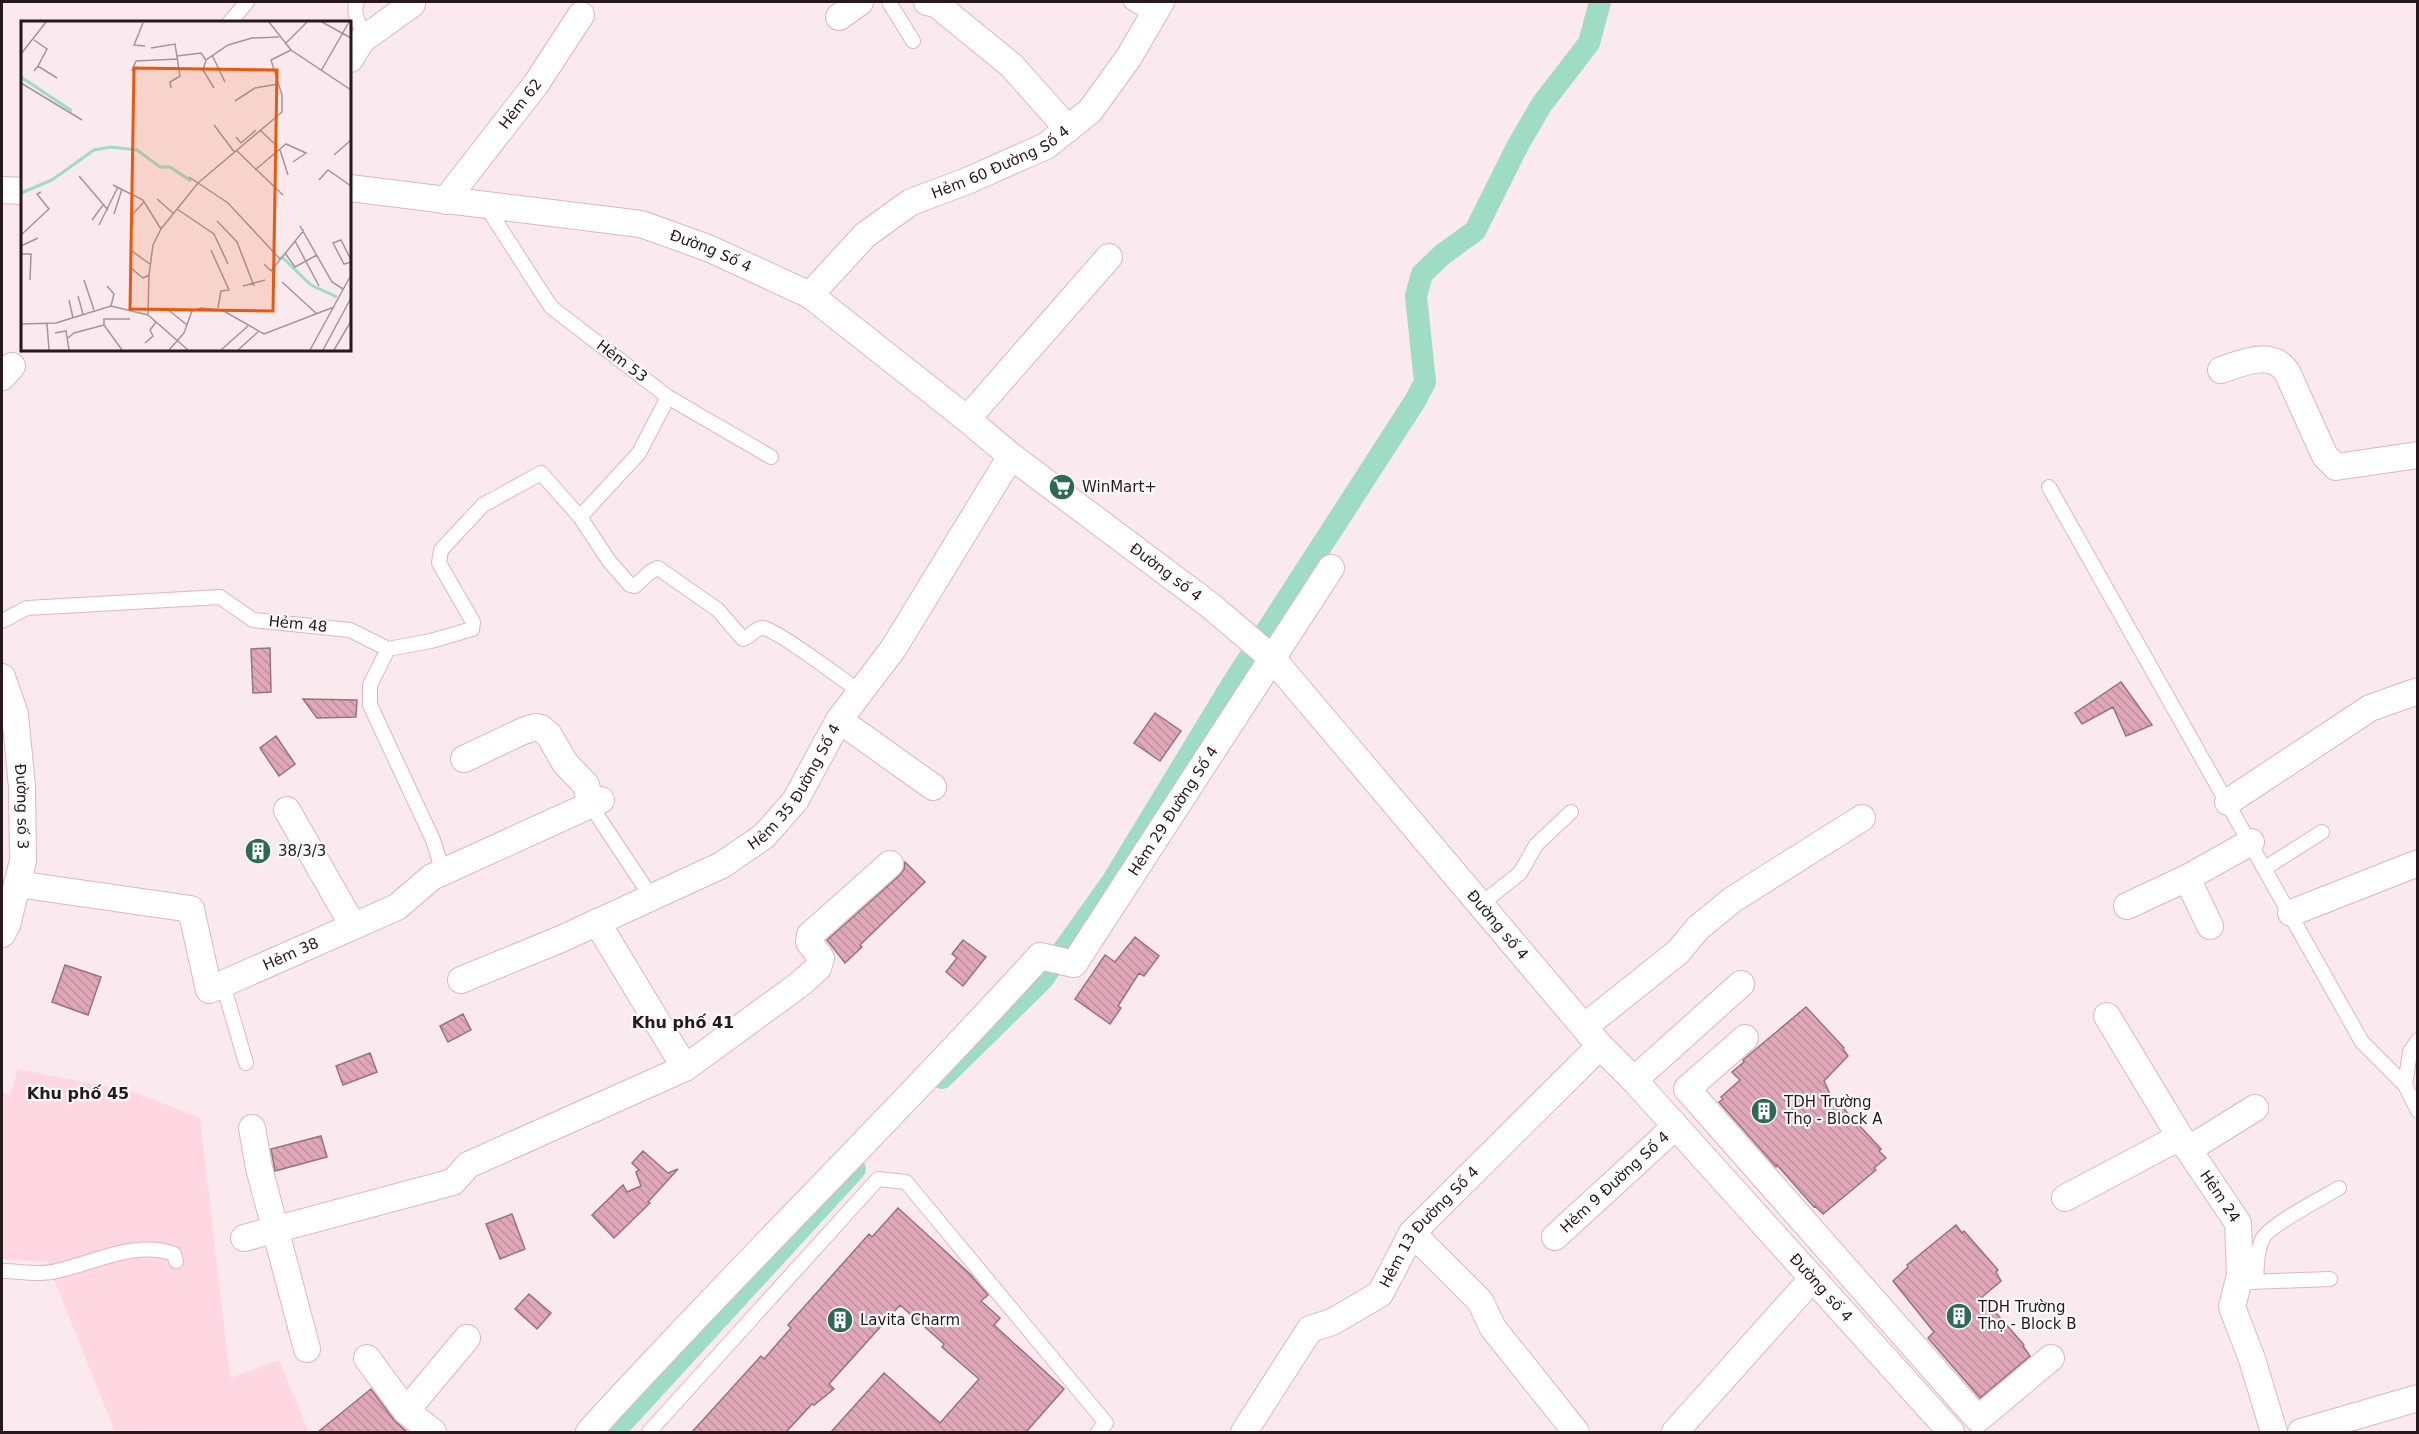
<svg xmlns="http://www.w3.org/2000/svg" width="2419" height="1434" viewBox="0 0 2419 1434" font-family="'DejaVu Sans',sans-serif">
	<style>
		.built { fill: #ffd7e3 }
		.lines { fill: none; stroke-linecap: round; stroke-linejoin: round }
		.canal { stroke: #9edcc6; stroke-width: 22 }
		.building { fill: url(#building-back-hatch); stroke: #97737e; stroke-width: 1.5 }
		.lane-casing { stroke: #deb6c2; stroke-width: 16 }
		.street-casing { stroke: #deb6c2; stroke-width: 28 }
		.lane { stroke: #fff; stroke-width: 14 }
		.street { stroke: #fff; stroke-width: 26 }
		.labels { text-anchor: middle; dominant-baseline: central; stroke-width: 4.5; stroke-linejoin: round; paint-order: stroke }
		.street-label { font-size: 15px; fill: #26181c; stroke: #fbfbfb }
		.poi-label { font-size: 15px; fill: #26181c; stroke: #fbfbfb; text-anchor: start }
		.neighbourhood-label { font-size: 16px; font-weight: bold; fill: #26181c; stroke: #fbfbfb }
		.inset-river { fill: none; stroke: #9edcc6; stroke-width: 3 }
		.inset-road { fill: none; stroke: #a5959a; stroke-width: 1.5 }
		.view { fill: #e8590c; fill-opacity: 0.15; stroke: #e8590c; stroke-width: 3 }
		.inset-edge { fill: none; stroke: #26181c; stroke-width: 3 }
	</style>
	<defs>
		<pattern id="building-back-hatch" width="6" height="6" patternUnits="userSpaceOnUse" patternTransform="scale(1.5)"><rect width="6" height="6" fill="#e0a7b9"/><path d="M-1 5l2 2M0 0l6 6M5-1l2 2" fill="none" stroke="#c08f9e"/></pattern>
	</defs>
	<rect width="100%" height="100%" fill="#fae9ee"/>
	<path class="built" d="M18,1069L134,1092L200,1118L230,1378L279,1360L308,1430L304,1432H115L47,1262L2,1259V1092L10,1095Z"/>
	<g class="lines">
		<path class="canal" d="M942,1078L1042,980L1112,882L1231,686L1415,401L1425,382L1416,296L1422,274L1443,254L1475,231L1518,145L1542,104L1589,43L1600,2
			M614,1432L855,1169"/>
	</g>
	<path class="building" d="M270,648L271,692L253,693L251,649Z
		M2121,682L2152,725L2126,736L2113,707L2082,724L2075,713Z
		M303,699L357,700L356,717L317,718Z
		M1155,713L1181,731L1160,761L1134,743Z
		M276,736L295,764L279,776L260,748Z
		M905,862L925,882L860,945L862,947L845,963L827,940L900,875L904,869Z
		M1135,937L1159,956L1144,976L1139,973L1118,1006L1121,1008L1110,1024L1075,999L1105,955L1115,962Z
		M963,940L986,957L963,986L946,972L957,958L952,954Z
		M65,965L101,977L88,1015L52,1002Z
		M1806,1007L1844,1048L1843,1049L1848,1056L1824,1081L1830,1094L1881,1149L1879,1151L1886,1158L1874,1168L1876,1170L1823,1214L1815,1206L1814,1207L1777,1165L1776,1167L1719,1102L1723,1099L1721,1097L1740,1080L1732,1072L1744,1062L1743,1060Z
		M463,1014L471,1030L448,1042L440,1026Z
		M370,1053L377,1072L343,1085L336,1066Z
		M321,1136L327,1157L275,1171L271,1149Z
		M643,1151L668,1173L678,1169L648,1202L650,1203L614,1238L592,1215L623,1185L627,1192L641,1186L636,1172L639,1170L632,1163Z
		M898,1208L970,1274L988,1295L981,1301L1000,1318L994,1325L1064,1389L1026,1432H831L884,1373L940,1423L979,1379L942,1347L944,1344L900,1305L829,1384L834,1389L814,1405L812,1404L786,1432H692L761,1356L764,1359L791,1328L788,1325L869,1234L872,1237Z
		M512,1214L525,1249L500,1259L486,1224Z
		M1956,1225L1962,1233L1964,1231L1998,1270L1996,1272L2001,1281L1982,1297L2024,1345L2023,1346L2030,1356L1980,1398L1928,1338L1934,1332L1893,1281L1908,1267L1907,1265Z
		M529,1294L551,1313L537,1329L515,1309Z
		M371,1389L394,1420L407,1432H318Z"/>
	<g class="lines">
		<defs>
			<path id="lane" d="M357,2C352,14 359,27 369,36
				M889,2L913,41
				M1131,2L1154,16
				M230,22L247,2
				M486,206L551,307L668,397L639,453L580,517
				M668,397L771,457
				M2049,487L2362,1042L2405,1085L2418,1111
				M2,621L27,608L220,597L253,620L350,630L388,649L431,641L472,629L473,622L439,563L441,550L483,505L541,473L580,517L609,561L630,585L635,586L650,572L658,568L718,610L743,639C750,637 755,628 763,628C776,629 845,681 860,692
				M388,649L370,685V705L433,840L443,872
				M591,806L652,898
				M2265,868L2322,832
				M1481,904L1520,873L1536,845L1571,812
				M223,984L246,1063
				M2405,1085L2410,1052L2418,1040
				M2,1271C18,1271 37,1275 52,1272C90,1265 135,1239 174,1254L176,1261
				M2249,1282L2330,1279
				M2256,1282C2257,1268 2256,1253 2262,1240C2267,1226 2324,1197 2339,1188
				M649,1432L878,1179L906,1182L1106,1423L1098,1432"/>
			<g id="street">
				<path d="M927,2L936,4L1011,65L1068,129"/>
				<path d="M839,17L860,2"/>
				<path d="M350,59L362,40L412,4"/>
				<path id="s1" d="M350,188L641,224L708,248L810,295L967,419L1011,456L1211,606L1272,658L1600,1046L1634,1080L1951,1432"/>
				<path d="M2,190L22,191"/>
				<path id="s2" d="M445,201L536,84L581,15"/>
				<path id="s3" d="M810,295L865,235L911,202L967,181L1046,146L1090,111L1129,57L1161,2"/>
				<path d="M2221,370C2242,363 2271,349 2287,372L2325,456L2336,467L2418,455"/>
				<path d="M2,377L12,366"/>
				<path d="M967,419L1109,257"/>
				<path id="s4" d="M2,677L15,714L22,787L23,861L7,925L2,934"/>
				<path d="M839,720L933,787"/>
				<path d="M464,759L523,731L536,727L541,728L549,735L565,763L586,785L591,806"/>
				<path d="M2228,802L2370,708L2418,691"/>
				<path d="M287,810L353,926"/>
				<path d="M2187,878L2210,926"/>
				<path id="s5" d="M17,884L191,909L209,990L397,907L432,877L601,800"/>
				<path d="M2127,906L2187,878L2251,842"/>
				<path d="M2291,913L2418,863"/>
				<path d="M597,922L685,1068"/>
				<path id="s6" d="M461,980L561,939L722,865L764,836L795,801L839,720L893,649L1011,456"/>
				<path id="s7" d="M2107,1016L2180,1137L2238,1223L2240,1275L2232,1307L2252,1359L2274,1432"/>
				<path d="M1584,1027L1678,952L1698,928L1732,900L1862,818"/>
				<path d="M1745,1038L1687,1089L1978,1419L2051,1358"/>
				<path d="M1634,1080L1741,984"/>
				<path d="M252,1128L259,1168L307,1349"/>
				<path d="M2189,1149L2255,1108"/>
				<path d="M2065,1198L2180,1137"/>
				<path d="M1412,1233L1480,1301L1493,1328L1576,1432"/>
				<path id="s8" d="M1555,1237L1675,1127"/>
				<path d="M244,1238L453,1182L468,1165L685,1068L800,984L818,968L821,958L809,942L810,935L890,864"/>
				<path d="M367,1358L406,1411"/>
				<path d="M433,1432L406,1411L467,1338"/>
				<path id="s9" d="M589,1432C736,1270 893,1118 1040,956L1074,964L1331,568"/>
				<path id="s10" d="M1244,1432L1310,1329L1332,1322L1380,1294L1412,1233L1600,1046"/>
				<path d="M1675,1432L1812,1279"/>
				<path d="M2301,1432L2418,1398"/>
			</g>
		</defs>
		<use href="#lane" class="lane-casing"/>
		<use href="#street" class="street-casing"/>
		<use href="#lane" class="lane"/>
		<use href="#street" class="street"/>
	</g>
	<defs>
		<symbol id="supermarket-disc" viewBox="-11 -11 22 22"><circle r="9.5" fill="#2c6a57" stroke="#fbfbfb"/><path d="M-6-5.5h2.5l.6 2H6L4.5 2H-2.5L-4.4-4H-6ZM-1.5 3.2a1.3 1.3 0 1 0 .1 0ZM3 3.2a1.3 1.3 0 1 0 .1 0Z" fill="#fff"/></symbol>
		<symbol id="building-disc" viewBox="-11 -11 22 22"><circle r="9.5" fill="#2c6a57" stroke="#fbfbfb"/><path d="M-4-6H4V6H1V3H-1V6H-4ZM-2.5-4.3h1.7v1.8h-1.7ZM.8-4.3h1.7v1.8H.8ZM-2.5-1h1.7V.8h-1.7ZM.8-1h1.7V.8H.8Z" fill="#fff"/></symbol>
	</defs>
	<g fill-rule="evenodd">
		<use href="#supermarket-disc" x="1047" y="472" width="30" height="30"/>
		<use href="#building-disc" x="243" y="836" width="30" height="30"/>
		<use href="#building-disc" x="1749" y="1096" width="30" height="30"/>
		<use href="#building-disc" x="1944" y="1301" width="30" height="30"/>
		<use href="#building-disc" x="825" y="1305" width="30" height="30"/>
	</g>
	<g class="labels">
		<g class="street-label">
			<text stroke="none"><textPath href="#s2" startOffset="123">Hẻm 62</textPath></text>
			<text stroke="none"><textPath href="#s3" startOffset="236">Hẻm 60 Đường Số 4</textPath></text>
			<text stroke="none"><textPath href="#s1" startOffset="368">Đường Số 4</textPath></text>
			<text transform="translate(622 361) rotate(37)">Hẻm 53</text>
			<text stroke="none"><textPath href="#s1" startOffset="928">Đường số 4</textPath></text>
			<text transform="translate(298 624) rotate(6)">Hẻm 48</text>
			<text stroke="none"><textPath href="#s6" startOffset="394">Hẻm 35 Đường Số 4</textPath></text>
			<text stroke="none"><textPath href="#s4" startOffset="132">Đường số 3</textPath></text>
			<text stroke="none"><textPath href="#s9" startOffset="873">Hẻm 29 Đường Số 4</textPath></text>
			<text stroke="none"><textPath href="#s1" startOffset="1414">Đường số 4</textPath></text>
			<text stroke="none"><textPath href="#s5" startOffset="348">Hẻm 38</textPath></text>
			<text stroke="none"><textPath href="#s8" startOffset="81">Hẻm 9 Đường Số 4</textPath></text>
			<text stroke="none"><textPath href="#s7" startOffset="213">Hẻm 24</textPath></text>
			<text stroke="none"><textPath href="#s10" startOffset="285">Hẻm 13 Đường Số 4</textPath></text>
			<text stroke="none"><textPath href="#s1" startOffset="1900">Đường số 4</textPath></text>
		</g>
		<g class="poi-label">
			<text x="1082" y="487">WinMart+</text>
			<text x="278" y="851">38/3/3</text>
			<text x="1784" y="1102">TDH Trường<tspan x="1784" dy="17">Thọ - Block A</tspan></text>
			<text x="1978" y="1307">TDH Trường<tspan x="1978" dy="17">Thọ - Block B</tspan></text>
			<text x="860" y="1320">Lavita Charm</text>
		</g>
		<g class="neighbourhood-label">
			<text x="683" y="1022">Khu phố 41</text>
			<text x="78" y="1093">Khu phố 45</text>
		</g>
	</g>
	<g transform="translate(21 21)">
		<rect width="330" height="330" fill="#fae9ee"/>
		<path class="inset-river" d="M0,56L51,90M0,172L31,159L73,129L90,126L116,129L139,146H149L170,160M260,235L290,264L316,276"/>
		<path class="inset-road" d="M248,1L270,29L330,69M301,1L330,17M122,2L113,24L124,25M13,19L26,28L17,45M264,23L286,1M130,27L154,23L159,55L149,61L150,67M0,33L25,1M191,34L204,61M156,35L180,32L185,39M13,50L17,45L36,57M111,50L115,40L157,38M300,50L328,1M0,62L61,99M193,67L182,49L185,39L207,24L231,17L258,16M214,80L234,67L257,63M193,104L214,132M239,109L257,126M215,116L220,122L235,109M259,129L267,154M216,130L262,174M313,134L330,119M234,149L265,123L285,132L272,141M58,155L87,189M168,156L207,182L259,238M298,159L307,149L330,165M92,164L122,179L140,208M136,178L152,192M156,188L193,213L207,243M93,193L101,168M71,199L82,184M196,200L216,221L233,265M78,204L97,166M112,204L111,194L123,181M279,205L311,261L322,268M0,214L28,188L16,173L20,171M274,220L298,265M0,225L17,217M190,229L208,269L200,270L197,287M111,230L130,244M264,232L274,246L296,234M0,233H10L9,259M330,239L320,219L312,222L323,243L330,241M243,243L250,250L283,209M110,247L122,257L128,254M63,259L73,289M261,261L296,293M86,265L93,273L90,285M222,265L244,259M57,275L62,293M48,279L52,297M145,287L166,304M127,294L128,254L132,224L140,208L177,162L261,91V74L250,39L270,29M0,303L35,302L90,285L127,294L167,329M26,303L28,329M83,304V298H109M83,304L101,329M34,312L45,310L48,329M47,317L53,312L83,304M124,322L132,315L129,309L135,301M148,329L163,312L171,290L180,287L201,289L243,313L313,286M200,329L227,305M217,329L237,311M289,329L330,254M302,329L330,277M313,329L330,300"/>
		<path class="view" d="M113,47L256,49L252,290L109,288Z"/>
		<rect width="330" height="330" class="inset-edge"/>
	</g>
	<rect width="2419" height="1434" fill="none" stroke="#26181c" stroke-width="6"/>
</svg>
